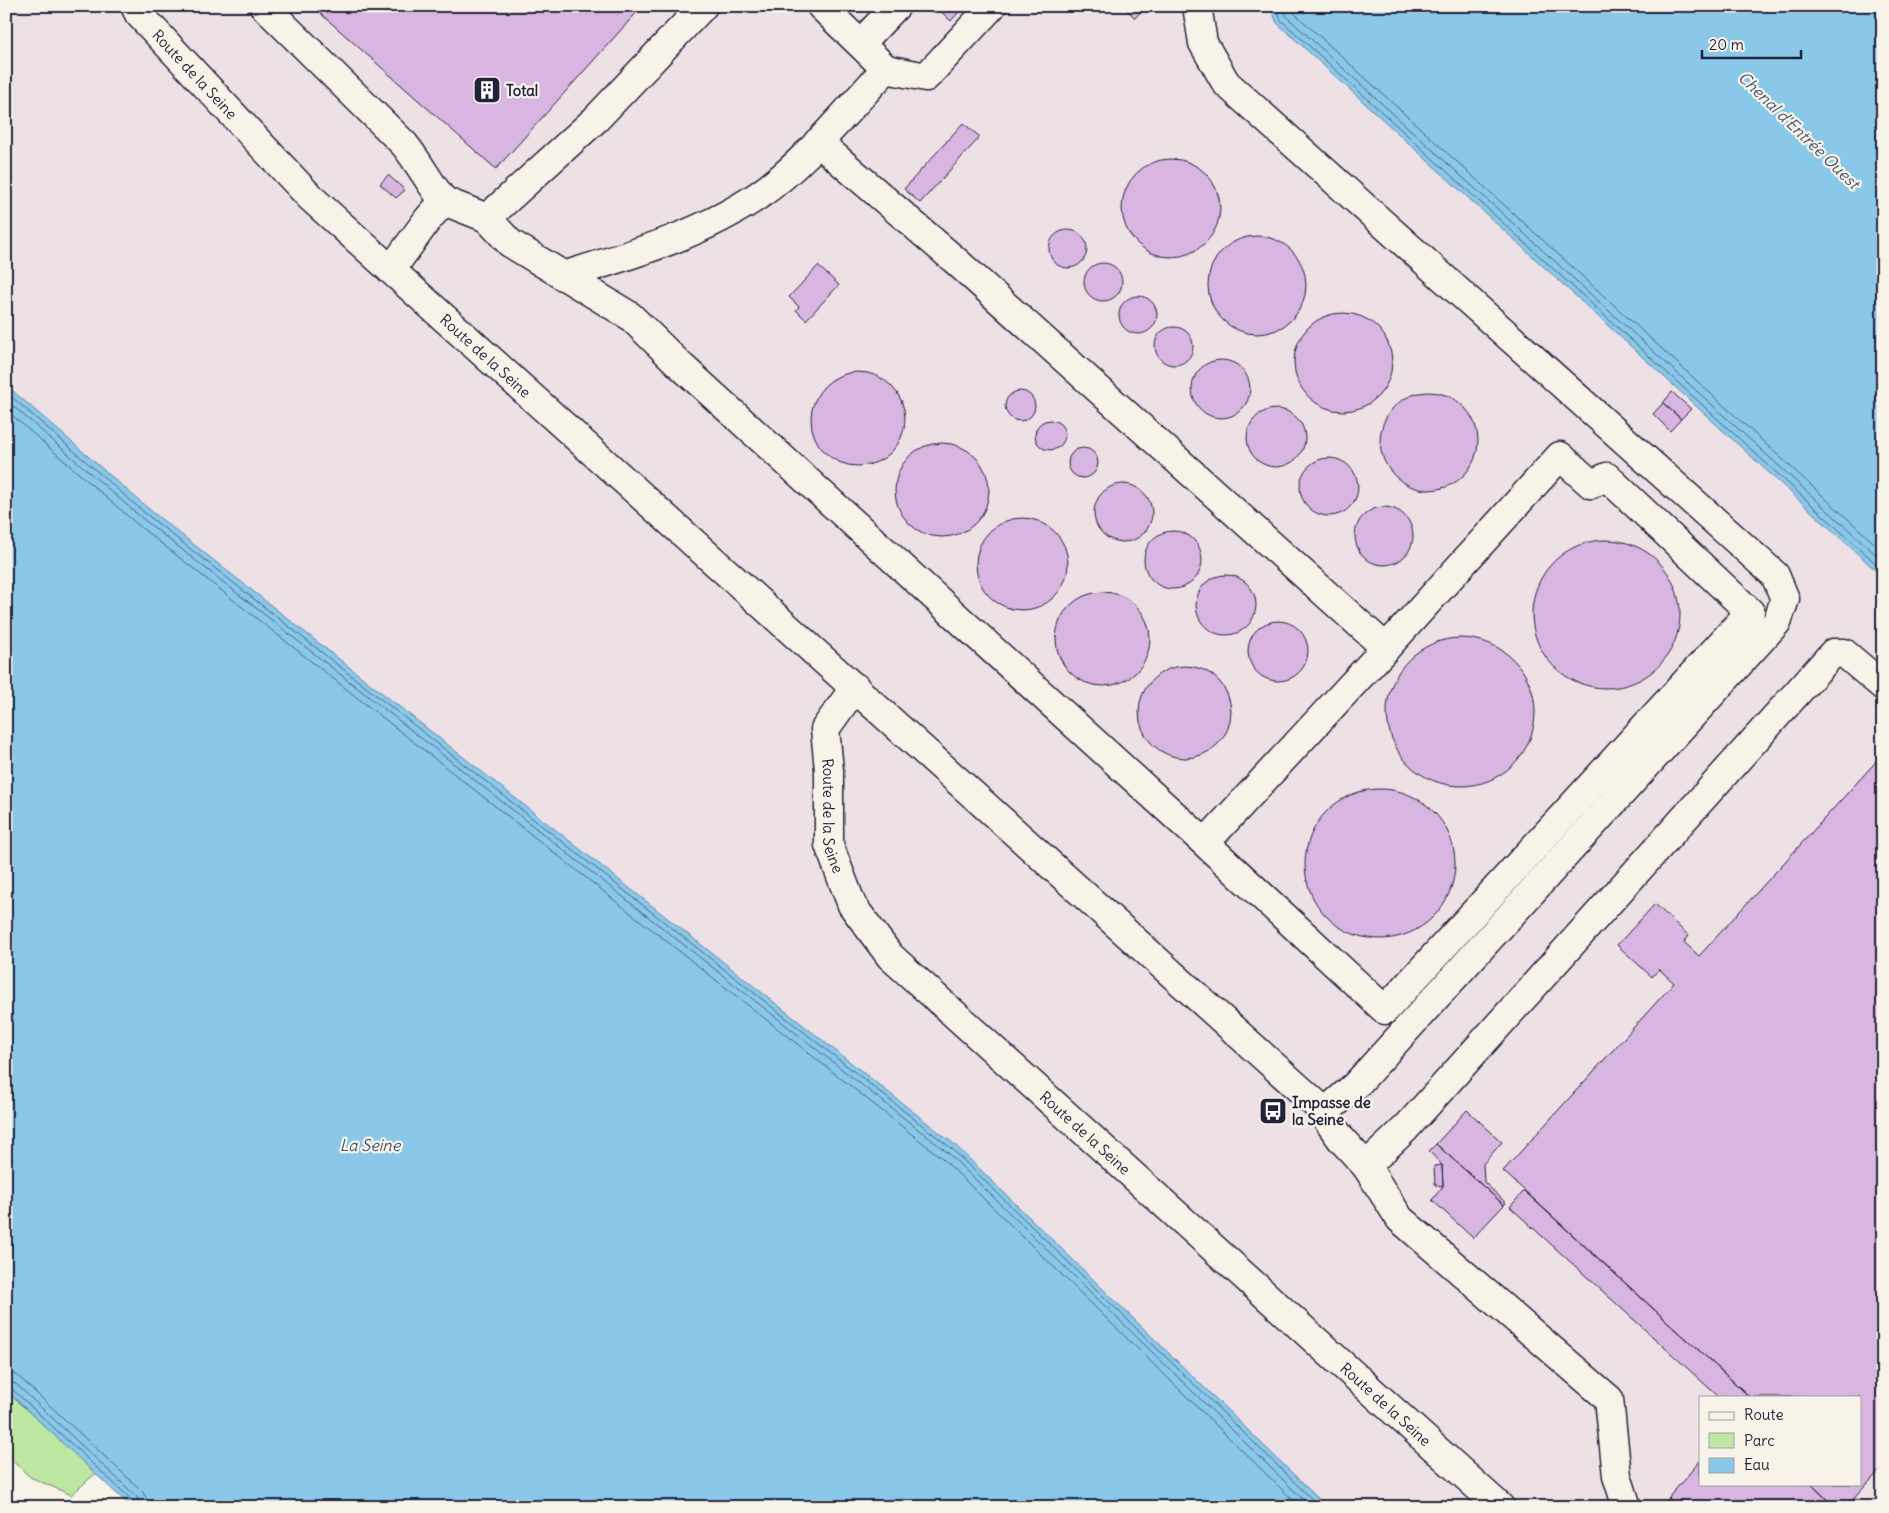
<svg xmlns="http://www.w3.org/2000/svg" width="1889" height="1513" viewBox="0 0 1889 1513" font-family="Delius,sans-serif">
	<style>
		.built { fill: #eee1e6; fill-rule: evenodd }
		.green { fill: #bde7a3; stroke: #70846f }
		.water { fill: #8ac8ea; stroke: #6086a4 }
		.lines { fill: none; stroke-linecap: round; stroke-linejoin: round }
		.shore { stroke: #4c6481; stroke-width: 1 }
		.building { fill: #d9b6e1; stroke: #22223b }
		.minor-casing { stroke: #22223b; stroke-width: 31 }
		.minor { stroke: #f7f3e8; stroke-width: 28 }
		.labels { text-anchor: middle; dominant-baseline: central; stroke-width: 4.5; stroke-linejoin: round; paint-order: stroke }
		.street-label { font-size: 15px; fill: #22223b; stroke: #f7f3e8 }
		.poi-label { font-size: 15px; font-weight: bold; fill: #22223b; stroke: #f7f3e8; text-anchor: start }
		.water-label { font-size: 16px; font-style: italic; fill: #415470; stroke: #f7f3e8 }
	</style>
	<rect width="100%" height="100%" fill="#f7f3e8"/>
	<filter id="ink" filterUnits="userSpaceOnUse"><feTurbulence type="fractalNoise" baseFrequency=".02" numOctaves="2"/><feDisplacementMap in="SourceGraphic" scale="10" xChannelSelector="R" yChannelSelector="G"/><feConvolveMatrix kernelMatrix="1 2 1 2 8 2 1 2 1" color-interpolation-filters="sRGB"/></filter>
	<g filter="url(#ink)">
		<path class="built" d="M6,6H1270L1277,23L1883,577V1507H1327L954,1144L150,510L6,385ZM1700,1397H1860V1484H1700Z"/>
		<path class="green" d="M6,1391L96,1473L71,1495L30,1477L6,1455Z"/>
		<path class="water" d="M1270,6H1883V577L1277,23Z
			M6,385L150,510L954,1144L1327,1507H131L6,1390Z"/>
		<g class="lines">
			<path class="shore" d="M1276,6L1281,20L1883,570
				M1282,6L1287,17L1883,561
				M1290,6L1293,12L1883,551
				M6,392L146,514L951,1148L1320,1507
				M6,400L143,519L947,1152L1311,1507
				M6,410L138,525L942,1158L1300,1507
				M6,1373L14,1374L20,1378L142,1491L147,1499L148,1507
				M6,1381L16,1384L137,1497L141,1507
				M6,1387L12,1389L133,1501L134,1507"/>
		</g>
		<path class="building" d="M312,6H633L638,11L496,169Z
			M935,6H964L951,21Z
			M1123,6H1146L1135,18Z
			M963,123L980,137L920,203L904,189Z
			M1122 208a49 49 0 1 1 98 0a49 49 0 1 1-98 0Z
			M388,175L405,190L396,198L380,184Z
			M1049 249a19 19 0 1 1 38 0a19 19 0 1 1-38 0Z
			M1208 285a49 49 0 1 1 98 0a49 49 0 1 1-98 0Z
			M1084 282a19 19 0 1 1 38 0a19 19 0 1 1-38 0Z
			M818,266L839,285L806,320L796,310L799,307L789,297Z
			M1119 315a19 19 0 1 1 38 0a19 19 0 1 1-38 0Z
			M1294 362a49 49 0 1 1 98 0a49 49 0 1 1-98 0Z
			M1155 346a19 19 0 1 1 38 0a19 19 0 1 1-38 0Z
			M1192 389a29 29 0 1 1 58 0a29 29 0 1 1-58 0Z
			M811 419a47 47 0 1 1 94 0a47 47 0 1 1-94 0Z
			M1005 406a15 15 0 1 1 30 0a15 15 0 1 1-30 0Z
			M1672,392L1691,409L1681,419L1663,403Z
			M1380 441a49 49 0 1 1 98 0a49 49 0 1 1-98 0Z
			M1663,403L1681,419L1670,431L1653,414Z
			M1247 438a29 29 0 1 1 58 0a29 29 0 1 1-58 0Z
			M1035 435a15 15 0 1 1 30 0a15 15 0 1 1-30 0Z
			M895 490a47 47 0 1 1 94 0a47 47 0 1 1-94 0Z
			M1068 463a15 15 0 1 1 30 0a15 15 0 1 1-30 0Z
			M1300 487a29 29 0 1 1 58 0a29 29 0 1 1-58 0Z
			M1094 513a29 29 0 1 1 58 0a29 29 0 1 1-58 0Z
			M1355 536a29 29 0 1 1 58 0a29 29 0 1 1-58 0Z
			M976 564a46 46 0 1 1 92 0a46 46 0 1 1-92 0Z
			M1144 560a29 29 0 1 1 58 0a29 29 0 1 1-58 0Z
			M1532 614a74 74 0 1 1 148 0a74 74 0 1 1-148 0Z
			M1196 605a30 30 0 1 1 60 0a30 30 0 1 1-60 0Z
			M1056 639a47 47 0 1 1 94 0a47 47 0 1 1-94 0Z
			M1248 651a30 30 0 1 1 60 0a30 30 0 1 1-60 0Z
			M1387 712a74 74 0 1 1 148 0a74 74 0 1 1-148 0Z
			M1139 712a46 46 0 1 1 92 0a46 46 0 1 1-92 0Z
			M1883,754V1467L1846,1507H1835L1811,1484H1860V1397H1750L1503,1171L1674,983L1659,969L1652,977L1617,945L1655,904L1689,936L1684,942L1699,956Z
			M1305 864a75 75 0 1 1 150 0a75 75 0 1 1-150 0Z
			M1467,1110L1502,1142L1483,1164L1484,1182L1506,1203L1504,1205L1436,1144Z
			M1436,1144L1504,1205L1473,1238L1432,1200L1443,1186L1442,1165L1429,1151Z
			M1442,1165L1443,1186L1435,1185L1434,1166Z
			M1524,1191L1750,1397H1719L1510,1207Z
			M1700,1461V1484H1811L1835,1507H1677L1668,1498Z
			M1668,1498L1677,1507H1660Z"/>
		<g class="lines">
			<defs>
				<g id="minor">
					<path id="s1" d="M135,6L139,14L310,197L1315,1103L1342,1140L1366,1166L1400,1219L1609,1399L1617,1476L1627,1507"/>
					<path d="M264,6L404,144C419,162 429,183 444,201"/>
					<path d="M1197,6L1203,43L1226,83L1775,575L1785,599L1777,622L1356,1085L1323,1114"/>
					<path d="M861,43L896,6"/>
					<path d="M886,69L926,77L992,6"/>
					<path d="M818,142L957,262L1386,648"/>
					<path d="M487,218L510,243L630,316L679,364L1205,843L1385,1010L1750,612L1607,477L1591,484L1560,456L1386,648L1205,843"/>
					<path d="M391,270L428,219L444,201L487,218L596,119L703,6"/>
					<path d="M563,276C630,255 701,235 759,195C804,164 848,109 886,69L821,6"/>
					<path id="s2" d="M855,687L825,729L829,770V845L852,905L890,956L1500,1507"/>
					<path d="M1366,1166L1406,1128L1833,653H1844L1883,686"/>
				</g>
			</defs>
			<use href="#minor" class="minor-casing"/>
			<use href="#minor" class="minor"/>
		</g>
	</g>
	<defs>
		<symbol id="building-square" viewBox="-11 -11 22 22"><rect x="-9" y="-9" width="18" height="18" rx="4" fill="#22223b" stroke="#f7f3e8"/><path d="M-4-6H4V6H1V3H-1V6H-4ZM-2.5-4.3h1.7v1.8h-1.7ZM.8-4.3h1.7v1.8H.8ZM-2.5-1h1.7V.8h-1.7ZM.8-1h1.7V.8H.8Z" fill="#fff"/></symbol>
		<symbol id="bus-square" viewBox="-11 -11 22 22"><rect x="-9" y="-9" width="18" height="18" rx="4" fill="#22223b" stroke="#f7f3e8"/><path d="M-5-6H5V4H4V6H2V4H-2V6H-4V4H-5ZM-3.5-4V0h7V-4ZM-3.5 1.2v1.5H-2V1.2ZM2 1.2v1.5H3.5V1.2Z" fill="#fff"/></symbol>
	</defs>
	<g fill-rule="evenodd">
		<use href="#building-square" x="471" y="74" width="32" height="32"/>
		<use href="#bus-square" x="1257" y="1095" width="32" height="32"/>
	</g>
	<g class="labels">
		<g class="street-label">
			<text stroke="none"><textPath href="#s1" startOffset="91">Route de la Seine</textPath></text>
			<text stroke="none"><textPath href="#s1" startOffset="496">Route de la Seine</textPath></text>
			<text stroke="none"><textPath href="#s2" startOffset="139">Route de la Seine</textPath></text>
			<text stroke="none"><textPath href="#s2" startOffset="559">Route de la Seine</textPath></text>
			<text stroke="none"><textPath href="#s2" startOffset="964">Route de la Seine</textPath></text>
		</g>
		<g class="poi-label">
			<text x="506" y="90">Total</text>
			<text x="1292" y="1102">Impasse de<tspan x="1292" dy="17">la Seine</tspan></text>
		</g>
		<g class="water-label">
			<text transform="translate(1799 130) rotate(44)">Chenal d'Entrée Ouest</text>
			<text x="370" y="1145">La Seine</text>
		</g>
	</g>
	<rect width="1889" height="1513" fill="none" stroke="#f7f3e8" stroke-width="25"/>
	<rect x="12" y="12" width="1864" height="1488" fill="none" stroke="#22223b" stroke-width="2" filter="url(#ink)"/>
	<rect x="1699" y="1396" width="162" height="90" fill="#f7f3e8" stroke="#a29fa3"/>
	<rect x="1709" y="1412" width="25" height="8" fill="#f7f3e8" stroke="#a29fa3"/>
	<text x="1744" y="1420" font-size="15" fill="#22223b">Route</text>
	<rect x="1709" y="1433" width="25" height="15" fill="#bde7a3" stroke="#a29fa3"/>
	<text x="1744" y="1446" font-size="15" fill="#22223b">Parc</text>
	<rect x="1709" y="1458" width="25" height="15" fill="#8ac8ea" stroke="#a29fa3"/>
	<text x="1744" y="1470" font-size="15" fill="#22223b">Eau</text>
	<path d="M1702 50v8h99v-8" fill="none" stroke="#22223b" stroke-width="2.5"/>
	<text x="1709" y="50" font-size="15" fill="#22223b" stroke="#f7f3e8" stroke-width="4" paint-order="stroke">20 m</text>
</svg>
